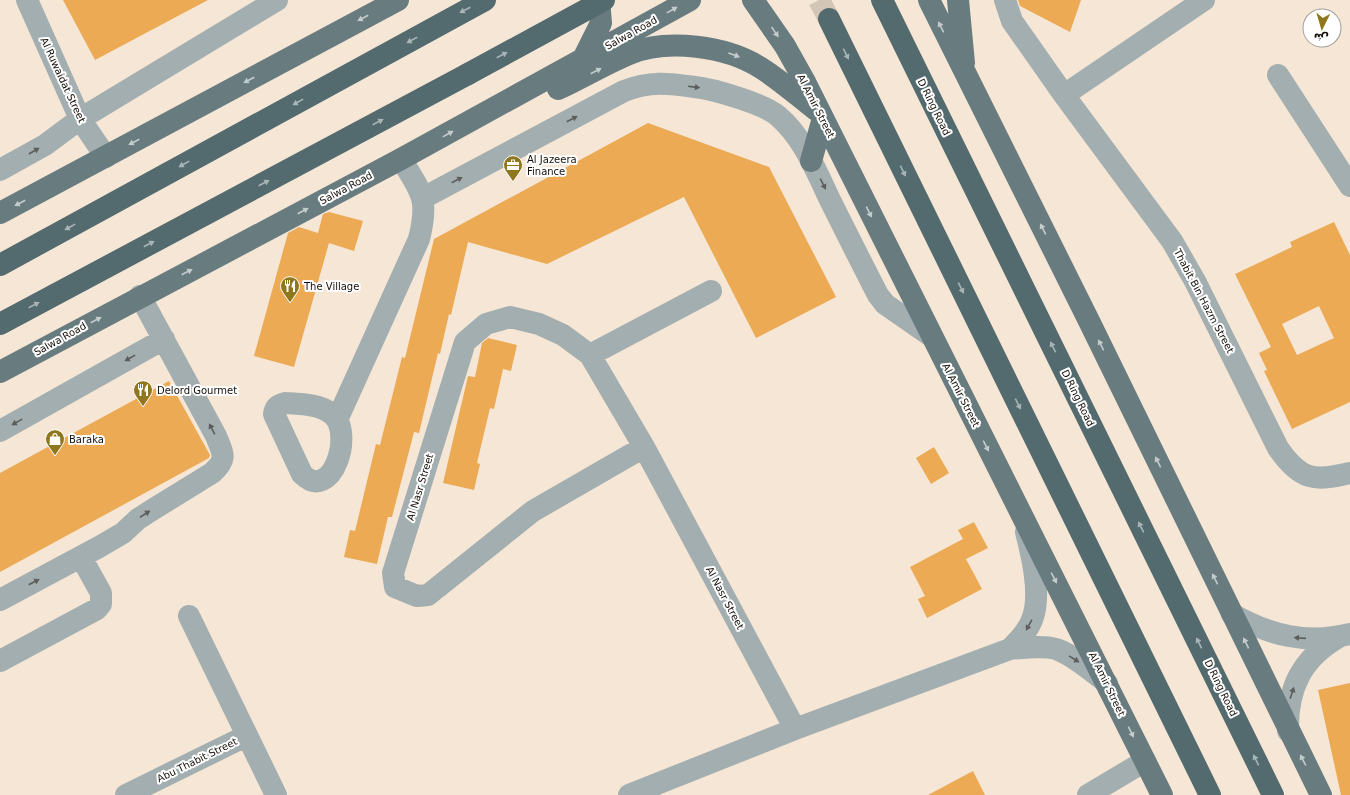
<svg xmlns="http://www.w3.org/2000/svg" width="1350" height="795" viewBox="0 0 1350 795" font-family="'DejaVu Sans',Cairo,sans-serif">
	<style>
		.building { fill: #ecaa54; fill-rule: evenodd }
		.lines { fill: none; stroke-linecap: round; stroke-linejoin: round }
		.highway-tunnel { stroke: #d3c6b6; stroke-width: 22; stroke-dasharray: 22 11; stroke-linecap: butt }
		.minor { stroke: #a3aeb0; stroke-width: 22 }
		.major { stroke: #687c80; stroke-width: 22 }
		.highway { stroke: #536a6f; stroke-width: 22 }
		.highway-bridge { stroke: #536a6f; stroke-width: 22 }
		.oneway { fill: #a9b4b7 }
		.oneway2 { fill: #c3cbcc }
		.oneway3 { fill: #5c5e5c }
		.labels { text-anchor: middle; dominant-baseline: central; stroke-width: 4; stroke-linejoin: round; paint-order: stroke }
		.street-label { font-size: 10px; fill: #140f09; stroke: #fff }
		.poi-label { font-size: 10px; fill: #140f09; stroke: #fff; text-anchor: start }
	</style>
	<rect width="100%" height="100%" fill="#f5e6d5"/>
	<path class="building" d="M63,0H208L95,60Z
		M1018,0H1081L1070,32L1020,6Z
		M648,123L769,167L836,297L756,338L684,197L547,264L468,242L451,315L449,314L440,354L438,353L419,433L414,432L392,517H388L377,564L344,557L350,530L355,531L376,444L380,445L402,357L405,358L434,239Z
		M329,212L363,221L354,251L329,243L294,367L254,356L288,233L299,227L318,233L323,214Z
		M1334,222L1350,255V402L1292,429L1264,371L1267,370L1259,353L1271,347L1235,274L1292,247L1290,242ZM1319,306L1334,338L1297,355L1282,324Z
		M488,338L517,345L511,371L503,369L494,409L490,408L477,463L480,464L474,490L443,483L468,376L475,377L482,343Z
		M169,381L210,455L209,458L0,572V473Z
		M934,447L949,473L931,484L916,458Z
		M974,522L988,548L966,559L982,589L927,618L918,599L925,596L910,567L963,539L958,530Z
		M1350,683V795H1341L1318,690Z
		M973,771L985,795H928Z"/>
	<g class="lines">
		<path class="highway-tunnel" d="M819,0L829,19"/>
		<path class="minor" d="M27,0L80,119L106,157
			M1005,0L1012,21L1064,95L1172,241L1195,281L1278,448C1300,480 1314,482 1350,473
			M1278,75L1350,186
			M1064,95L1204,0
			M0,170L45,145L80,119L277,0
			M423,198L624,91C650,81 667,83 695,87C713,89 765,104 778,116C803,137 816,171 830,200C846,232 862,264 878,295L885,304L931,336
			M590,355L711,291
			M285,403C300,404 320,404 332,414C355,432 332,504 302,474L274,414C275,407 278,405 285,403Z
			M337,420L419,239C429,199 422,193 401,159
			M0,431L164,339
			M644,447L533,511L428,595L417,596L395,587L393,573L465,342L486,324L510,317L539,324L563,335L590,355L644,447L795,729
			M0,600L99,547L123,533L138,519L152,510L212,473C228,459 223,454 216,436L140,296
			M1232,614C1269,635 1307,645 1350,634
			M189,616L276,795
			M1010,649C1019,640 1029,630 1033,617C1041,593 1032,556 1026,532
			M0,661L97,609L101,604V593L81,557
			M1288,731C1287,688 1302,658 1339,637
			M126,795L246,736
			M629,795L795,729L1010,649C1024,648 1042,645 1056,649C1074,655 1092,672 1107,683
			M1088,795L1145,761"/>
		<path class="major" d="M753,0L785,46L804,80L1162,795
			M929,0L1089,321L1321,795
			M958,0L964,63
			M583,59L601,23L599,0
			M558,89C582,78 605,64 629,54C667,38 727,46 761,68C780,80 798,96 816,110
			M811,161L823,118
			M0,213L398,0
			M0,372L401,159L690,0"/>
		<path class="highway" d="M882,0L1273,795
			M829,19L1210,795
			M0,265L485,0
			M0,324L468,74"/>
		<path class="highway-bridge" d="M468,74L604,0"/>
	</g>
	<defs><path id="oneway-solid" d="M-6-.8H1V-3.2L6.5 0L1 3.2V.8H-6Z"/></defs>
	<g class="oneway">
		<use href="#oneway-solid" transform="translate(465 10) rotate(152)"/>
		<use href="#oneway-solid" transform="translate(412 40) rotate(151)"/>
		<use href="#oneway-solid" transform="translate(846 54) rotate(64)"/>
		<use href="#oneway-solid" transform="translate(502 55) rotate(-28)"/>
		<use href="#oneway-solid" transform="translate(298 102) rotate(151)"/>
		<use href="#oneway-solid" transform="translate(378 122) rotate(-28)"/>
		<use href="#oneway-solid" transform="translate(184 164) rotate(151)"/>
		<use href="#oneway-solid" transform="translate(903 171) rotate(64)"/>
		<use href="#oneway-solid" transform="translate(264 183) rotate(-28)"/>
		<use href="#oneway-solid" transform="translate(70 227) rotate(151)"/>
		<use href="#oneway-solid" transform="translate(149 244) rotate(-28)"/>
		<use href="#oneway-solid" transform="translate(961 288) rotate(64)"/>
		<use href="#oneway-solid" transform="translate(34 305) rotate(-28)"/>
		<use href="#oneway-solid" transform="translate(1053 347) rotate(-116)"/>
		<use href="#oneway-solid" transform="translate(1018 404) rotate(64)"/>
		<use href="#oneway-solid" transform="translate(1141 527) rotate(-116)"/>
		<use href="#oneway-solid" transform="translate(1199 643) rotate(-116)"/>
		<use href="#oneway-solid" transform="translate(1256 760) rotate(-116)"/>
	</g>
	<g class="oneway2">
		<use href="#oneway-solid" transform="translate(672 10) rotate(-29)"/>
		<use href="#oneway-solid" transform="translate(363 18) rotate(152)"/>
		<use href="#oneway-solid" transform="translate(941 27) rotate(-116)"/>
		<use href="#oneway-solid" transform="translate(775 32) rotate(56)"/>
		<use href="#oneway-solid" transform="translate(734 55) rotate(20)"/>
		<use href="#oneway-solid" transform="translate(596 71) rotate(-27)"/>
		<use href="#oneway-solid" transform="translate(249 80) rotate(152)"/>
		<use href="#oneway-solid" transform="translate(448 134) rotate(-29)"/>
		<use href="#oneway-solid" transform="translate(134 142) rotate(152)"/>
		<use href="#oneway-solid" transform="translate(20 203) rotate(152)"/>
		<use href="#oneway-solid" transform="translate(303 211) rotate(-28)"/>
		<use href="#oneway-solid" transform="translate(869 212) rotate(64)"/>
		<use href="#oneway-solid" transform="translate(1043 229) rotate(-117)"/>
		<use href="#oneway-solid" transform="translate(187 272) rotate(-28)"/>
		<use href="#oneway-solid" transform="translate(96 320) rotate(-28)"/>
		<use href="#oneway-solid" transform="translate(1101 345) rotate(-116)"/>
		<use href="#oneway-solid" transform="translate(986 446) rotate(63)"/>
		<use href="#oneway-solid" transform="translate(1158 462) rotate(-116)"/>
		<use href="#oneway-solid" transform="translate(1054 578) rotate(63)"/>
		<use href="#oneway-solid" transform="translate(1215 579) rotate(-116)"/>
		<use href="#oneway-solid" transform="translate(1246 643) rotate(-116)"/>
		<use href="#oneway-solid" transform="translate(1131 732) rotate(64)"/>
		<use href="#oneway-solid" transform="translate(1303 760) rotate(-117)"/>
	</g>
	<g class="oneway3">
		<use href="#oneway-solid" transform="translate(694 87) rotate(7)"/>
		<use href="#oneway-solid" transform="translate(572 119) rotate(-28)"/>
		<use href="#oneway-solid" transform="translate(34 151) rotate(-30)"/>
		<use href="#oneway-solid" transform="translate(457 180) rotate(-28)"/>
		<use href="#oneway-solid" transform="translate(823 184) rotate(63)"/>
		<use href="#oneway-solid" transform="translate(130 358) rotate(151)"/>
		<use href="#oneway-solid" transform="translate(17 422) rotate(151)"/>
		<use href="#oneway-solid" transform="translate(212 429) rotate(-118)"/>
		<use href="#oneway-solid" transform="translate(145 514) rotate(-33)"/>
		<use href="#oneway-solid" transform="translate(34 582) rotate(-28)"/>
		<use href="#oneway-solid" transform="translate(1029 625) rotate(119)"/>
		<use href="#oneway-solid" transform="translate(1300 638) rotate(-176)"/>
		<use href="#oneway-solid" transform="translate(1074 659) rotate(32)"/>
		<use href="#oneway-solid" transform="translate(1292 693) rotate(-72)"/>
	</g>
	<defs>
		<symbol id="office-pin" viewBox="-11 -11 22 30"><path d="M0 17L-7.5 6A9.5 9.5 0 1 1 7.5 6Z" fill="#8e771c" stroke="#fff"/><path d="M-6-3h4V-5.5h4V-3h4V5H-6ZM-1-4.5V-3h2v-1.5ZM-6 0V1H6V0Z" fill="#fff"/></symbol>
		<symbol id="restaurant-pin" viewBox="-11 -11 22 30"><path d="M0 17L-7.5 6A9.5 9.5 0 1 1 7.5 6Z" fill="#8e771c" stroke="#fff"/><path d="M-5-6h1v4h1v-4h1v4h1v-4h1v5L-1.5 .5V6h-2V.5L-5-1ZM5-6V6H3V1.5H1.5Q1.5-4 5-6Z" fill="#fff"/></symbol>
		<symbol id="shop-pin" viewBox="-11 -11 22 30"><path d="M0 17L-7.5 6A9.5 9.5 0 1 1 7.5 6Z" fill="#8e771c" stroke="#fff"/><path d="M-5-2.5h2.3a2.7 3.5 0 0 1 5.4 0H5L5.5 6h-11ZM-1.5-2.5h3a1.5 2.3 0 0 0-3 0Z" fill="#fff"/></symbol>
	</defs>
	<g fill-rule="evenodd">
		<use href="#office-pin" x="502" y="154" width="22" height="30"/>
		<use href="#restaurant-pin" x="279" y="275" width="22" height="30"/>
		<use href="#restaurant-pin" x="132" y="379" width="22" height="30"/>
		<use href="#shop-pin" x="44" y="428" width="22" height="30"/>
	</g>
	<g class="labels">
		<g class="street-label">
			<text transform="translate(631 33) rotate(-29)">Salwa Road</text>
			<text transform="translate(63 80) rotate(65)">Al Ruwaidat Street</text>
			<text transform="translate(816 106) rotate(63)">Al Amir Street</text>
			<text transform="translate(934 107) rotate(64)">D Ring Road</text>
			<text transform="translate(346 188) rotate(-28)">Salwa Road</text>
			<text transform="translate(1204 301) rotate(62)">Thabit Bin Hazm Street</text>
			<text transform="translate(60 339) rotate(-29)">Salwa Road</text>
			<text transform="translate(961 395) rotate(63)">Al Amir Street</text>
			<text transform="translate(1078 398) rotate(64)">D Ring Road</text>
			<text transform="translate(420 487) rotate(-73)">Al Nasr Street</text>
			<text transform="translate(725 598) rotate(62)">Al Nasr Street</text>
			<text transform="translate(1107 684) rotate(64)">Al Amir Street</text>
			<text transform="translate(1221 688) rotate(64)">D Ring Road</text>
			<text transform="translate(197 760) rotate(-26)">Abu Thabit Street</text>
		</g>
		<g class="poi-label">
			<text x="527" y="159">Al Jazeera<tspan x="527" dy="12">Finance</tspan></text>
			<text x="304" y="286">The Village</text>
			<text x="157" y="390">Delord Gourmet</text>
			<text x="69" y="439">Baraka</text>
		</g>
	</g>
	<g transform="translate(1322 28) rotate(185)"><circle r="19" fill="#ffffff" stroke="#a19f9d"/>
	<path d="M0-3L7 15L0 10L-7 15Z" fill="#8e771c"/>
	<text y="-6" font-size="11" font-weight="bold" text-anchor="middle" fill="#140f09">ش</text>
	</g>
</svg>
